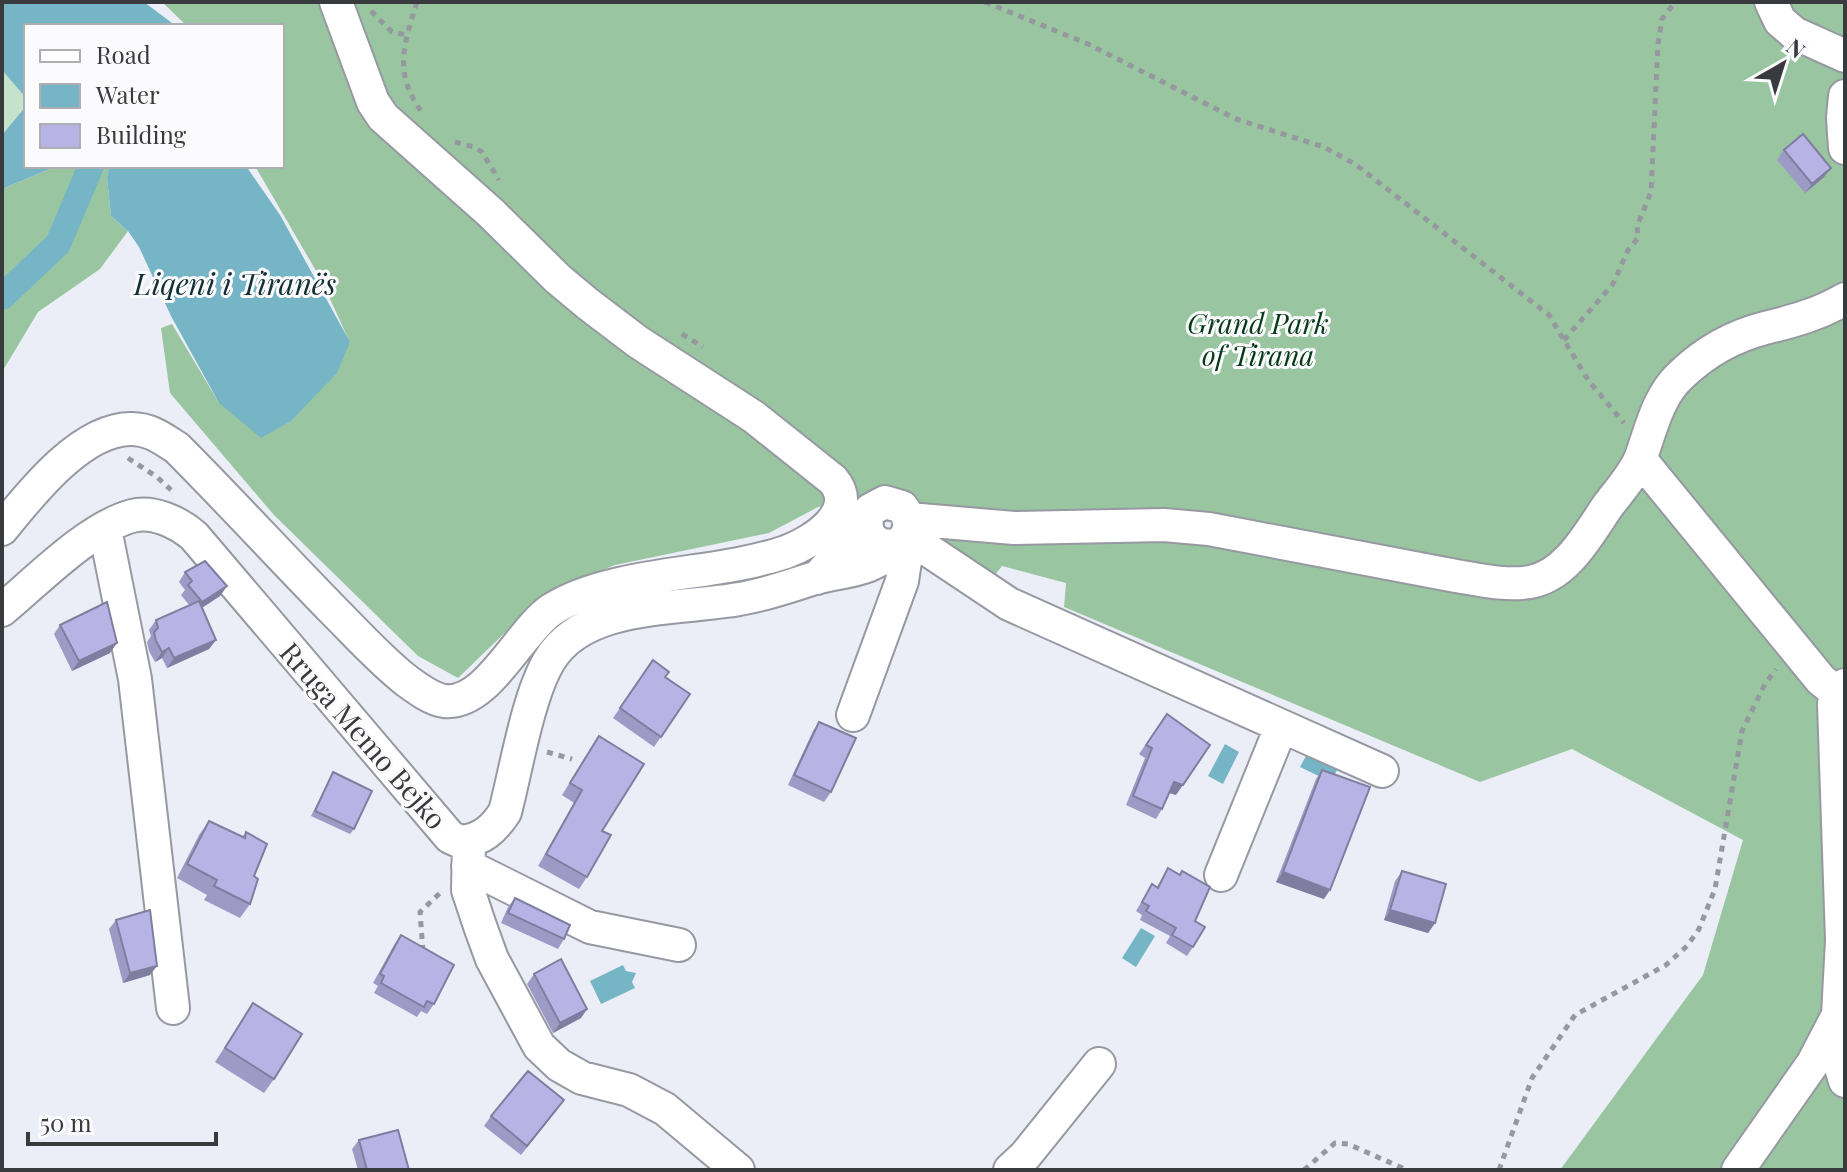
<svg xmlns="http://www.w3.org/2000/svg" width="1847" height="1172" viewBox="0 0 1847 1172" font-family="'Playfair Display',serif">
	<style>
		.green { fill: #c5e3ca }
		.forest { fill: #99c5a1 }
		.water { fill: #76b5c6 }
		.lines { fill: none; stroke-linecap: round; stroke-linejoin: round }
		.canal { stroke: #76b5c6; stroke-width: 26 }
		.minor-casing { stroke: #9699a1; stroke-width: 36 }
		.path { stroke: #96989f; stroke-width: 5; stroke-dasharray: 6 6; stroke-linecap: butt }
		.minor { stroke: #fff; stroke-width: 32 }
		.wall { fill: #9d9bc5 }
		.shaded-wall { fill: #807ea0 }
		.building { fill: #b7b4e5; stroke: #807ea0; stroke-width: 2 }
		.labels { text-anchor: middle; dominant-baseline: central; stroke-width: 6; stroke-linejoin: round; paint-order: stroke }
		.park-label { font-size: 28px; font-style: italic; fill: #053a19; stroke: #fbfbfd }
		.street-label { font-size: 28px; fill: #393a3e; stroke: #fbfbfd }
		.water-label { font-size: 30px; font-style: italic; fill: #102f37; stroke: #fbfbfd }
	</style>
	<rect width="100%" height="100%" fill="#ebeef7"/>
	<path class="green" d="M2,70L26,98V106L2,135Z"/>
	<path class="forest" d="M162,2H1845V1170H1560L1703,975L1743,840L1572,749L1480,782L1064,607L1066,583L1002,566L995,575L936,535L910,492L818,507L769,533L615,565L547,592L458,678L418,656L274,515L170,393L161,328L172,324L219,403L350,343L322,281L255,166H282V26H187Z
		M57,166H109L107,178L111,216L128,231L100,269L38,312L2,372V189Z"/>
	<path class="water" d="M2,2H144L176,26H26V98L2,70Z
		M26,106V166H57L2,189V135Z
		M109,166H246L280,215L350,342L337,373L291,421L261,438L219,403L171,316L139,247L128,231L111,216L107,178Z
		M1225,744L1239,752L1223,784L1208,776Z
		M1307,754L1338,768L1331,782L1300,767Z
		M1141,928L1155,936L1136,967L1122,958Z
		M623,965L626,971L636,973L632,982L635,988L601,1004L590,981Z"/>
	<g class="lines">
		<path class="canal" d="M2,297L58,244L91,166"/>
		<defs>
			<path id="minor" d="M1771,2L1780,21L1794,33L1845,56
				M1845,96L1843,118L1845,148
				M1640,459L1821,680L1836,692L1845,685
				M909,519L1014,528L1164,525L1209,529L1456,576C1480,580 1506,586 1530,582C1566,576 1588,535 1607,507C1618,492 1634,475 1641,457C1651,429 1658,396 1681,375C1704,353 1734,336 1765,328C1794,321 1819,314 1845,299
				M2,529C31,493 82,428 132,429C150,429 163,439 177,448C230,501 280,556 333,610C357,634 380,660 407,681C418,689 431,699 444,701C487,706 519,632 551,610C571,597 597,589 619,584C674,571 732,570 786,552C813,542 860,512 833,480L754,417L638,342L588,304L558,279L491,213L383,117L373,102L336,2
				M105,529L135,679L173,1008
				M907,536L1009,604L1382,771
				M817,578L847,545L870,510L885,502L902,507C913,521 911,534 898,545L881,546L868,535L866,518
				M2,610C37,581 88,528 132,516C153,510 179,523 194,536L450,837L461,842C482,840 494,829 505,812C516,770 528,696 549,661C584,602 679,610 739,599C765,595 789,586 815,578C845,570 875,572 896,545
				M853,715L902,581L905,561L898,545
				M469,841L468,890L480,926L492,959L539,1046L559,1065L582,1078L629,1090L665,1109L738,1170
				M468,866L590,927L679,945
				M1221,875L1281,727
				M1838,1018L1837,1054L1845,1081
				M1010,1170L1025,1156L1099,1064
				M1738,1170L1813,1063L1838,1015L1842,940L1834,704L1836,692"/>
		</defs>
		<use href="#minor" class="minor-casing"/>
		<path class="path" d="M417,2C404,45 393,71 421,111
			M985,2L1088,44L1236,119L1324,147L1355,164L1549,315L1588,380L1624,423
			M371,11L392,32L407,35
			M455,142L474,147L482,152L499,180
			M682,334L703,347
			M1564,340L1613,284L1628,250L1638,238L1637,226L1651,192L1658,44L1662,19L1675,2
			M128,458L157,477L171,490
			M547,752L572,759
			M423,951L420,912L442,891
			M1304,1170L1335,1143L1348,1144L1407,1170
			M1499,1170L1532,1078L1575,1015L1666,965L1687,946L1699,929L1715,889L1742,731L1765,684L1776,669"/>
		<use href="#minor" class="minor"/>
	</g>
	<path class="wall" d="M1784,150L1824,177L1805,193L1777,160Z
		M185,572L227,586L220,596L202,608L216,640L209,649L167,668L162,658L155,662L149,651L147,642L151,636L149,630L156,620L189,605L181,595L185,590L179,582Z
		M60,625L110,653L72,671L54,634Z
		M653,660L665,677L690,694L654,747L613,718Z
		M1167,714L1176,795L1169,793L1162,809L1156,819L1126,805L1145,758L1139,754Z
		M819,722L831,792L824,802L788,785L813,731Z
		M599,736L602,831L587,877L579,889L538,866L574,803L562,795Z
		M1322,770L1324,899L1276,882L1316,779Z
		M333,772L354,829L350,834L311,816Z
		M209,821L242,837L246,832L254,876L250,904L240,918L204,900L207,895L177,878L199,835Z
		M1168,868L1195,921L1193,947L1187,956L1166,943L1170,936L1140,920L1142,915L1136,911L1152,884L1157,887Z
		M1402,871L1435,923L1428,933L1384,920L1395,881Z
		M515,898L564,939L558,949L501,923L508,907Z
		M116,920L150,975L123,983L109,929Z
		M401,935L434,1004L427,1014L421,1011L417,1017L374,993L378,986L373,983L394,945Z
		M534,974L587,1009L581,1018L553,1033L527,984Z
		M253,1003L274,1079L264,1093L215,1062Z
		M557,1110L521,1155L484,1126L491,1116Z
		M359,1140L409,1170H358L352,1149Z"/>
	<path class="shaded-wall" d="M1831,168L1824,177L1805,193L1812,184Z
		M227,586L220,596L195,612L202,602Z
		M216,640L209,649L167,668L174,658Z
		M117,643L110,653L72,671L79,661Z
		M169,648L162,658L155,662L162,652Z
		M1174,782L1183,785L1176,795L1167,792Z
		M1283,872L1330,890L1324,899L1276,882Z
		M1390,910L1435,923L1428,933L1384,920Z
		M157,966L150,975L123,983L130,973Z
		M587,1009L581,1018L553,1033L560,1023Z"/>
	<path class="building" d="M1803,134L1831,168L1812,184L1784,150Z
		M205,561L227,586L202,602L188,585L192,581L185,572Z
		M199,601L216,640L174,658L169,648L162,652L156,641L154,632L158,628L156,620Z
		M107,602L117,643L79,661L60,625Z
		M653,660L669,672L665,677L690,694L661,737L620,708Z
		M1167,714L1210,745L1183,785L1174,782L1162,809L1133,796L1152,748L1146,745Z
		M819,722L856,738L831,792L794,775Z
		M599,736L644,764L602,831L611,835L587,877L546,854L582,790L570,783Z
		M1322,770L1370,787L1330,890L1283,872Z
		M333,772L372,791L354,829L315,811Z
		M209,821L245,838L246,832L267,844L254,876L258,879L250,904L214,886L217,880L187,864Z
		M1168,868L1180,875L1182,871L1210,887L1195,921L1205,927L1193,947L1172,935L1176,928L1146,911L1149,906L1142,902L1152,884L1158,888Z
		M1402,871L1446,884L1435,923L1390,910Z
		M515,898L570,925L564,939L508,913Z
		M150,910L157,966L130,973L116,920Z
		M401,935L454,965L434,1004L427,1001L424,1007L381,983L384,976L380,974Z
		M561,959L587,1009L560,1023L534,974Z
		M253,1003L302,1034L274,1079L225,1048Z
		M528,1071L564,1100L527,1146L491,1116Z
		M398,1130L409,1170H367L359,1140Z"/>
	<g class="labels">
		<g class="park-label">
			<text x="1258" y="322">Grand Park<tspan x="1258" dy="32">of Tirana</tspan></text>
		</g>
		<g class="street-label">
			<text transform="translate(364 735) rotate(49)">Rruga Memo Bejko</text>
		</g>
		<g class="water-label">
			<text x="235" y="283">Liqeni i Tiranës</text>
		</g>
	</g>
	<rect width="1847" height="1172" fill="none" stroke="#393a3e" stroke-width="8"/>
	<rect x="24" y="24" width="260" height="144" fill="#fbfbfd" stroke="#adaeb1" stroke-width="2"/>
	<rect x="40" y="50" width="40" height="12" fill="#ffffff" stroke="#adaeb1" stroke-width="2"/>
	<text x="96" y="64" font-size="24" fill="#393a3e">Road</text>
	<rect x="40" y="84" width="40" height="24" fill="#76b5c6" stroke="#adaeb1" stroke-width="2"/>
	<text x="96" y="104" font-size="24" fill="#393a3e">Water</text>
	<rect x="40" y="124" width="40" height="24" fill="#b7b4e5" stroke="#adaeb1" stroke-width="2"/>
	<text x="96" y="144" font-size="24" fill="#393a3e">Building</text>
	<g transform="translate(1783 64) rotate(39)" stroke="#fbfbfd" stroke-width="6" paint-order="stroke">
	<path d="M0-6L14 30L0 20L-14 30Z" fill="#393a3e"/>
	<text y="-12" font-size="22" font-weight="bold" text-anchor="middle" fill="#393a3e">N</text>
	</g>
	<path d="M28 1132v12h188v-12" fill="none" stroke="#393a3e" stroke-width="4"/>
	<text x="40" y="1132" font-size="24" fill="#393a3e" stroke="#fbfbfd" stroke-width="6" paint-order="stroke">50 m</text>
</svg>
